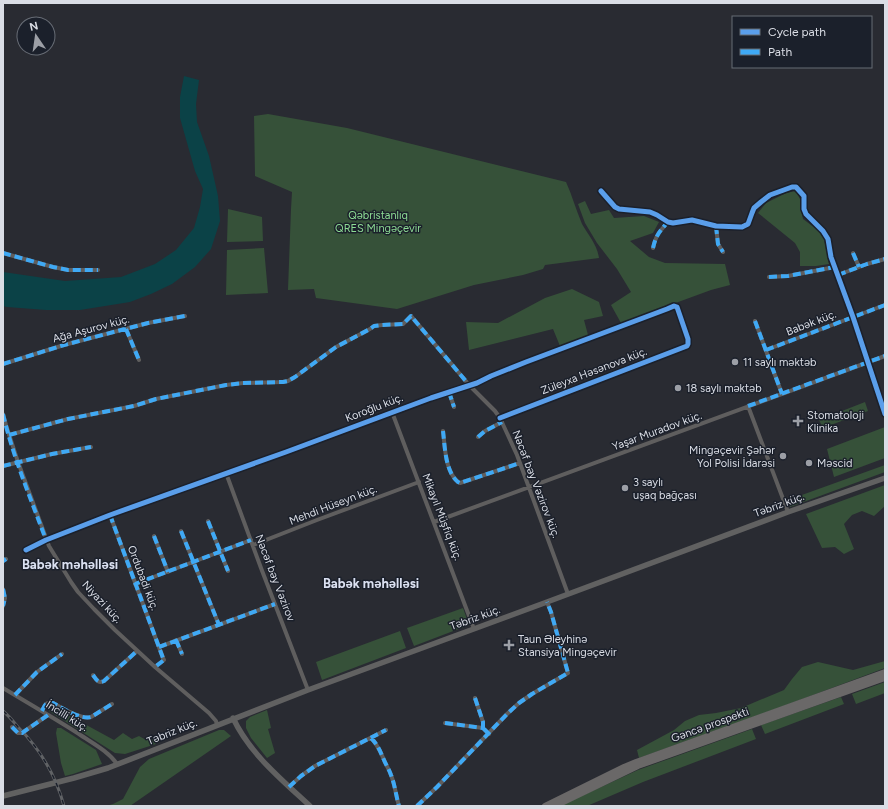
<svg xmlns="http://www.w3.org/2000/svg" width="888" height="809" viewBox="0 0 888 809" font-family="Figtree,sans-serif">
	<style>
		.green { fill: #365139 }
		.water { fill: #0b4247 }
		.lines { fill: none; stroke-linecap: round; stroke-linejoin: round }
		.street { stroke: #5f5e5e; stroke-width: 4 }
		.secondary { stroke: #616161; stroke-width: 5.5 }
		.primary { stroke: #6a6868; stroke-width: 6 }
		.rail-casing { stroke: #606265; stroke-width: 3 }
		.rail { stroke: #1b202b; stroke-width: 1.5; stroke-dasharray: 4.5; stroke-linecap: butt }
		.quiet { stroke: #3fa9f5; stroke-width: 4; stroke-dasharray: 8 4; stroke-linecap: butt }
		.cycleway-casing { stroke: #1b202b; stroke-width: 8 }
		.cycleway { stroke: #5a9eea; stroke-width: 5 }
		.poi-dot { fill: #9c9fa6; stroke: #1b202b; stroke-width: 1.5 }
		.labels { text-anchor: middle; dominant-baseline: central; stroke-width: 3; stroke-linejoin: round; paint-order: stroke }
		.park-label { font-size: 11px; fill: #8ddb94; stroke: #1b202b }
		.street-label { font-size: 11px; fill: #dadde5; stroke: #1b202b }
		.poi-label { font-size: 11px; fill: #dadde5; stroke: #1b202b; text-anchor: start }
		.quarter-label { font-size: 13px; font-weight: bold; fill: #dae0f1; stroke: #1b202b }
	</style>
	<rect width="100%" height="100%" fill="#292b32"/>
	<path class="green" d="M268,114L347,128L566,182C572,195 576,210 582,224C588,235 597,244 599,258L545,265L543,269L523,275L474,285L397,309L316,298L314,289L288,290L291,209L292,192L255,176L254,116Z
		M796,191L800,199L801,209L803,219L819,231L824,239L829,264L816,266H800V252L795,243L758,213L766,203L786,193Z
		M585,201L591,214L609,210L614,218L644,216L659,222L653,233L630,241L649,257L665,263L725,264L730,285L711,290L621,323L611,305L631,292L617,269L597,243L585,223L578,204Z
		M228,209L262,217L263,241L227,242Z
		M264,248L268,293L226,295L227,250Z
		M572,289L599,302L603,316L584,320L588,335L560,346L553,329L469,350L466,322L498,323L545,298Z
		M865,402L868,411L823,428L819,420Z
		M885,427V458L834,477L827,449Z
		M885,465V472L790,507L788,500Z
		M885,485V506L874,516L862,511L852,515L844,524L854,549L844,554L835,547L822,548L806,514Z
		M463,608L469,625L414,646L407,628Z
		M400,631L406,648L322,680L316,662Z
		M885,661V668L797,701L639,758L637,750L674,730L685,721L699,715L716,713L741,708L784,690L792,679L802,667L818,662L853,670Z
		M885,682V693L856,704L852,694Z
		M841,697L844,704L765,734L761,725Z
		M51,708H55L114,740L123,733L132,739L139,736L146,740L153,739L156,744L125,754L115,753L49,711Z
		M267,710L271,728L268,729L275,753L267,758L251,738L246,728V721L250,717Z
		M57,728H61L96,750L102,764L73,774L65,776L61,763L56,733Z
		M752,729L756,739L643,782L587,806L562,805L638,770Z
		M219,730H224L231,736L130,806H106L113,804L123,799L140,767L149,759Z"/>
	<path class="water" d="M184,76L199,80L196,104L197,122L209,156L218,196L220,221L211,249L195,267L172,284L151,294L130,302L80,310H46L7,307L3,306V272L65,281L121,277L155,264L176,250L194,228L200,207L203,189L195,171L180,118V97Z"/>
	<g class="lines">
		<path class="street" d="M601,191L615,207L619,209L650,212L657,215L668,222L673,223L692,220L716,226L742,227L748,224L752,213L754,208L761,202L770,195L792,187H796L804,196V209L806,214L823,231L828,239L831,257L853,317L885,414
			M716,226L718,244L723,252
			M653,248C656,235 659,232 668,222
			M3,253L53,267L68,270H98
			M853,253L859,267
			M838,275L867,264L885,259
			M769,277L788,276L835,267
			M755,321L782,394
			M126,329L139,360
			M766,350L885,305
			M3,364L64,345L148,323L185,316
			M449,392L454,407
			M748,406L788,512
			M392,412L474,629
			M3,414L6,425L18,462L49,546L71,582L78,592L94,609L115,630L155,667L209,713L216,721L217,725
			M443,431C445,447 445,471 458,482L460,483L520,463
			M9,435L68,419L134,406L156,399L226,385L243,383L283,382L288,381L295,377L336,347L370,329L374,326L382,325L403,324L411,316L470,386L495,411L500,418L517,455L568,594
			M478,437L485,431L502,422
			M3,466L52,454L91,447
			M226,473L261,568L308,690
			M110,515L163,658L164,660L155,667
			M208,521L228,571
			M434,522L885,356
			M181,531L219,625
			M154,536L168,572
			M253,545L317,520L419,482
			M26,550L46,540L110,515L286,452L431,398L477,383L491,376L526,362L667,309L674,306L677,307L688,339V344L687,346L500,418
			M3,561L6,559
			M135,584L251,540
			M3,589L5,598L3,606
			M176,640L182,654
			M159,647L275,604
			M93,675C96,679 98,684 104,681L137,651
			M3,688C28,703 54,718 79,734C92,743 108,751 117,764
			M15,695L37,672L62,654
			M475,698L483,722V728
			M42,711C45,705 45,702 53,703C62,708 81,720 91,717L112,704
			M445,723L483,728L489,734
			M12,727L18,733H22L48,715
			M371,738C378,745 380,751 384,760C386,765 389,769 391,775C395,785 396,796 399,806
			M289,787L301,776L315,766L386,730
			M417,806L437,787L507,714L519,703L532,694L568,673L551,612L547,602"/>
		<path class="secondary" d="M233,718C250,754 282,780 310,806
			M3,796L74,778L108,768L308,690L547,602L788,512L885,478"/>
		<path class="primary" d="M545,806L624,767L636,762L885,672
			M555,806L638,766L885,678"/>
		<defs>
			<path id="rail" d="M3,711C9,716 13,721 18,727C40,749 56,776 64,806"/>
		</defs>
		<use href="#rail" class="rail-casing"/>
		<use href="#rail" class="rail"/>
		<path class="quiet" d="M716,226L718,244L723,252
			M653,248C656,235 659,232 668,222
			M3,253L53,267L68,270H98
			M853,253L859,267
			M838,275L867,264L885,259
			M769,277L788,276L835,267
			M755,321L782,394
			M126,329L139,360
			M766,350L885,305
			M3,364L64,345L148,323L185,316
			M449,392L454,407
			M748,406L885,356
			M3,414C13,457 31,499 46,540L44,541
			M443,431C445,447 445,471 458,482L460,483L520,463
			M9,435L68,419L134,406L156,399L226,385L243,383L283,382L288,381L295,377L336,347L370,329L374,326L382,325L403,324L411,316L470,386L473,385
			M478,437L485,431L502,422
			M3,466L52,454L91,447
			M110,515L163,658L164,660L155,667
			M208,521L228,571
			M181,531L219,625
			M154,536L168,572
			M3,561L6,559
			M135,584L251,540
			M3,589L5,598L3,606
			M176,640L182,654
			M159,647L275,604
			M93,675C96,679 98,684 104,681L137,651
			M15,695L37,672L62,654
			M475,698L483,722V728
			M42,711C45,705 45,702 53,703C62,708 81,720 91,717L112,704
			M445,723L483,728L489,734
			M12,727L18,733H22L48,715
			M371,738C378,745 380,751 384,760C386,765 389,769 391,775C395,785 396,796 399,806
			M289,787L301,776L315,766L386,730
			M417,806L437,787L507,714L519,703L532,694L568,673L551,612L547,602"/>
		<defs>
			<path id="cycleway" d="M601,191L615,207L619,209L650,212L657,215L668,222L673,223L692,220L716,226L742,227L748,224L752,213L754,208L761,202L770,195L792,187H796L804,196V209L806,214L823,231L828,239L831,257L853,317L885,414
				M26,550L46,540L110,515L286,452L431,398L477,383L491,376L526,362L667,309L674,306L677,307L688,339V344L687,346L500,418"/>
		</defs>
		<use href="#cycleway" class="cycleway-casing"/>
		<use href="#cycleway" class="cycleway"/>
	</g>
	<g class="poi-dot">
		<circle cx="735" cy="362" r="4"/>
		<circle cx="678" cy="388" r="4"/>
		<path d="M796 415h4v4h4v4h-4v4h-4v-4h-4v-4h4z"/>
		<circle cx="783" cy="456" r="4"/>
		<circle cx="809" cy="463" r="4"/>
		<circle cx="625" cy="488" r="4"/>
		<path d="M507 639h4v4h4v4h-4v4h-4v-4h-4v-4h4z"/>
	</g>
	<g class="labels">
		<g class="park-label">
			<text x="378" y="215">Qəbristanlıq<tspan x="378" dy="13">QRES Mingəçevir</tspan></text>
		</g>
		<g class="street-label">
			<text transform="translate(811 323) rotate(-21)">Babək küç.</text>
			<text transform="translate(91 329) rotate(-15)">Ağa Aşurov küç.</text>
			<text transform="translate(594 371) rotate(-21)">Züleyxa Həsənova küç.</text>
			<text transform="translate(374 408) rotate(-21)">Koroğlu küç.</text>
			<text transform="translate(657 431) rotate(-20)">Yaşar Muradov küç.</text>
			<text transform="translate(536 484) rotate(69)">Nəcəf bəy Vəzirov küç.</text>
			<text transform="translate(333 505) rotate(-21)">Mehdi Hüseyn küç.</text>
			<text transform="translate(779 505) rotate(-20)">Təbriz küç.</text>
			<text transform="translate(442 517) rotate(69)">Mikayıl Müşfiq küç.</text>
			<text transform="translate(143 578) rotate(69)">Ordubadi küç.</text>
			<text transform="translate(275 578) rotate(69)">Nəcəf bəy Vəzirov</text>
			<text transform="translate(102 602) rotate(47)">Niyazi küç.</text>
			<text transform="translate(475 618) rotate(-20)">Təbriz küç.</text>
			<text transform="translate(67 716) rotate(32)">İncilli küç.</text>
			<text transform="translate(710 725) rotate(-20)">Gəncə prospekti</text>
			<text transform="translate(172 732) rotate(-22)">Təbriz küç.</text>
		</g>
		<g class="poi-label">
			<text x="743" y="362">11 saylı məktəb</text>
			<text x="686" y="388">18 saylı məktəb</text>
			<text x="807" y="415">Stomatoloji<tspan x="807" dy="13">Klinika</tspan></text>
			<text x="775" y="450" text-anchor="end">Mingəçevir Şəhər<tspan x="775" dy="13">Yol Polisi İdarəsi</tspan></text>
			<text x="817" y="463">Məscid</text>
			<text x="633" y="482">3 saylı<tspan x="633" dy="13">uşaq bağçası</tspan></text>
			<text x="518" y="639">Taun Əleyhinə<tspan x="518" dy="13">Stansiya Mingəçevir</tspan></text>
		</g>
		<g class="quarter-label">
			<text x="70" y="564">Babək məhəlləsi</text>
			<text x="371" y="583">Babək məhəlləsi</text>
		</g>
	</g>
	<rect width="888" height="809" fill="none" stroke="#dadde5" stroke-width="8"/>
	<rect x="732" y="16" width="140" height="52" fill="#1b202b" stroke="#676c75"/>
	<rect x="740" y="29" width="20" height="6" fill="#5a9eea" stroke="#676c75"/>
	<text x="768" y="36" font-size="12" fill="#dadde5">Cycle path</text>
	<rect x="740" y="49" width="20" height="6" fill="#3fa9f5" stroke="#676c75"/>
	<text x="768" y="56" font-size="12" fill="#dadde5">Path</text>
	<g transform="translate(36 36) rotate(347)"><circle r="19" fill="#1b202b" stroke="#676c75"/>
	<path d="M0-3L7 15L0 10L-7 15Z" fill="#9c9fa6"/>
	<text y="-6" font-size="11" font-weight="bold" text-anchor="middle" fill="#dadde5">N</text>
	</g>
</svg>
